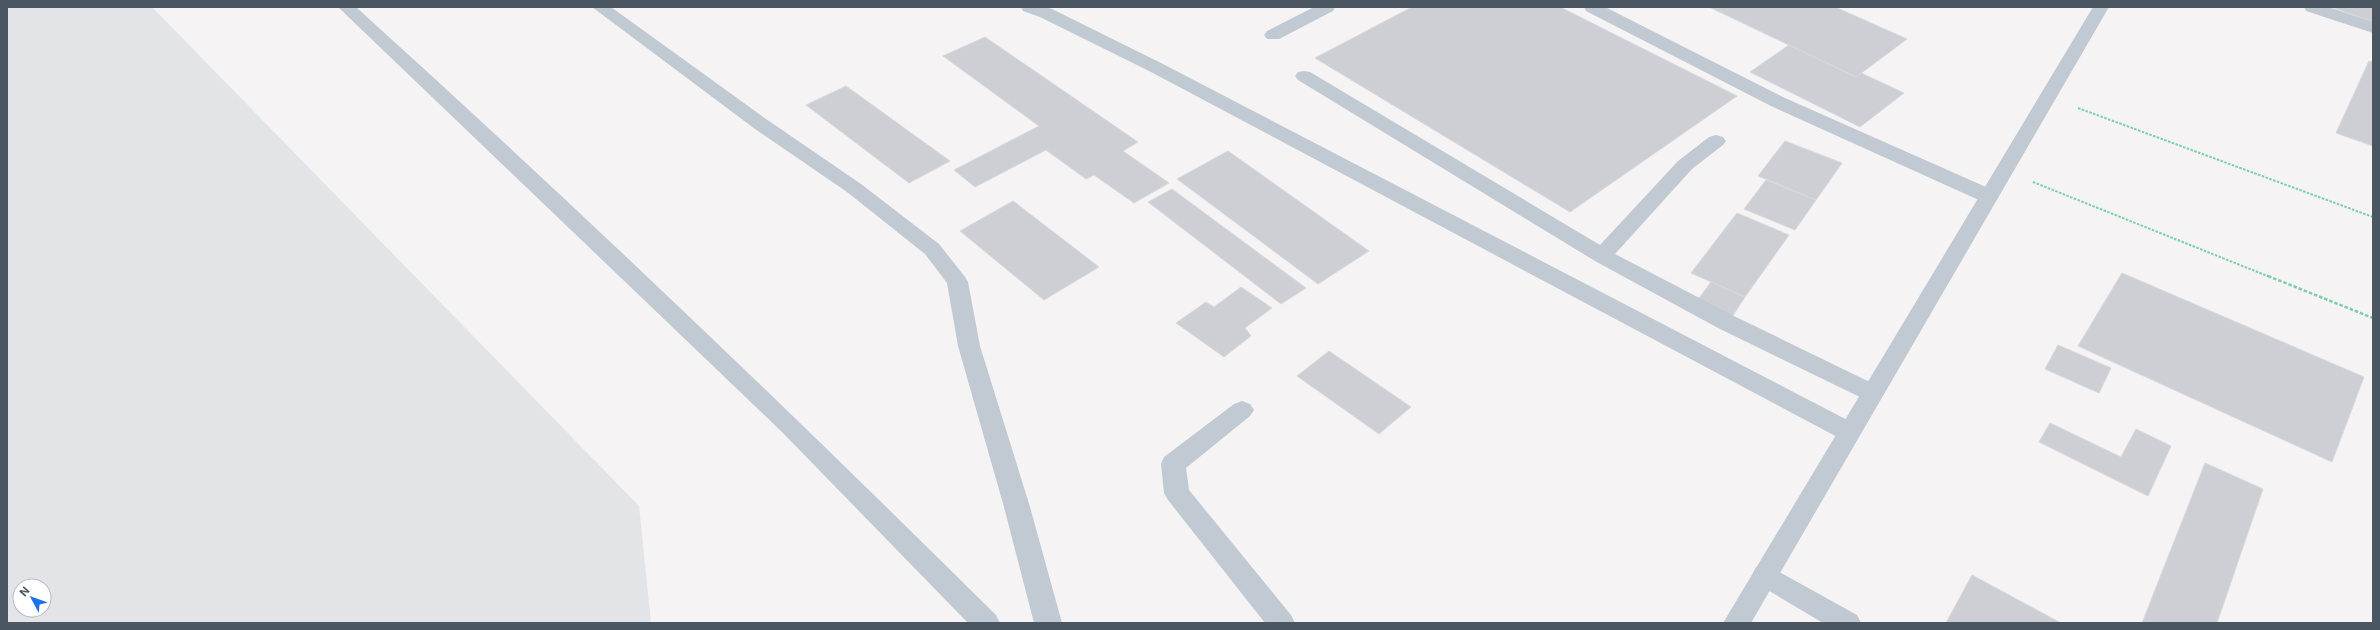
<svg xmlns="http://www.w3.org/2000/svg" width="2380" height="630" viewBox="0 0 2380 630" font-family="Inter,sans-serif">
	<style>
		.airport { fill: #e2e4e7; fill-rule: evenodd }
		.building { fill: #cdcfd5; stroke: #d7d9de }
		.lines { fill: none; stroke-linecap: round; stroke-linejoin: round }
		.path-far1 { stroke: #7ad0a6; stroke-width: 2; stroke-dasharray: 2.5 1.5; stroke-linecap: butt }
		.path { stroke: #7ad0a6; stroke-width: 2.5; stroke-dasharray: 3.5 2; stroke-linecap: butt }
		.lane { fill: #c1cad2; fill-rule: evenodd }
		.street { fill: #c1cad2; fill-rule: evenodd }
	</style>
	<rect width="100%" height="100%" fill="#f5f3f3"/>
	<path class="airport" d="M7,7H152L639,506L651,623H7ZM20,586H44V610H20Z"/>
	<path class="building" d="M1412,7H1560L1737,96L1570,212L1315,58Z
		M1709,7H1835L1907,39L1856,77Z
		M2331,7H2373V22Z
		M985,37L1138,142L1123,151L1169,183L1134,203L1094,175L1086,179L1046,150L975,187L954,170L1039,126L943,56Z
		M1789,45L1856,77L1861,73L1904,93L1860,127L1750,72Z
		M2369,61L2373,62V146L2336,133Z
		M846,86L950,161L909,183L806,105Z
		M1785,141L1842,163L1816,200L1758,176Z
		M1228,151L1369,251L1318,284L1177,179Z
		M1766,180L1816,200L1795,230L1744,209Z
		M1172,189L1306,288L1281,304L1148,202Z
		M1013,201L1099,267L1044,300L960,231Z
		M1737,213L1789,235L1745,297L1691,273Z
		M2122,273L2364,377L2332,462L2078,346Z
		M1711,282L1745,297L1732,317L1697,301Z
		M1241,287L1272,308L1245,328L1251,336L1224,357L1176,323L1206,302L1214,307Z
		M2058,345L2111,368L2099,393L2045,369Z
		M1329,351L1411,407L1379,434L1297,376Z
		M2050,423L2121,457L2136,429L2171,446L2148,496L2039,442Z
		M2205,463L2263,489L2217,623H2142Z
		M1972,575L2061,623H1946Z"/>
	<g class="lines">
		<path class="path-far1" d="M2078,108L2373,217
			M2033,182L2270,277"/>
		<path class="path" d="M2268,276L2373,318"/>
		<path class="lane" d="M338,7H356C574,204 787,408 996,615L1000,623H968L782,432Z
			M592,7H611L769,121L861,184L939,244L965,277L968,282L980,346L1030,507L1062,623H1034L1004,507L958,346L947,283L925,254L847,192L755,129Z
			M1021,7H1045L1052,9L1163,64L1857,425L1861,432L1857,439L1849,441L1841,439L1151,72L1040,17L1023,11Z
			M1314,7H1335L1333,11L1279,39H1267L1264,35L1267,31Z
			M1584,7H1605L1785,98L1995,191L1998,196L1995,201L1988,202L1981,201L1771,106L1586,11Z
			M2304,7H2328L2373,22V33L2306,11Z
			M1304,71L1310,72L1600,245L1678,161L1709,137L1716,135L1723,137L1726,141L1723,145L1692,169L1615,254L1734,316L1880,387L1884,393L1880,399L1872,402L1864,399L1718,328L1595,261L1298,80L1295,76L1298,72Z
			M1242,401L1250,404L1254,410L1250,416L1186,468L1189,490L1291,615L1295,623H1265L1168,500L1164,493L1161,464L1164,457L1234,404Z
			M1765,564L1857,615L1861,623H1823L1756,583L1752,575L1756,567Z"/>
		<path class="street" d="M2093,7H2109L1751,623H1723Z"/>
	</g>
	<rect width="2380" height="630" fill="none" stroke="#4a5661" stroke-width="16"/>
	<g transform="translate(32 598) rotate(311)"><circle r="19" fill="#ffffff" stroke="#b7bbc0"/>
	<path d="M0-3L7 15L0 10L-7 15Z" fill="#1a73e8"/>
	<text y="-6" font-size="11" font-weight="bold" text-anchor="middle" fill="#4a5661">N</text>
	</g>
</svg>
